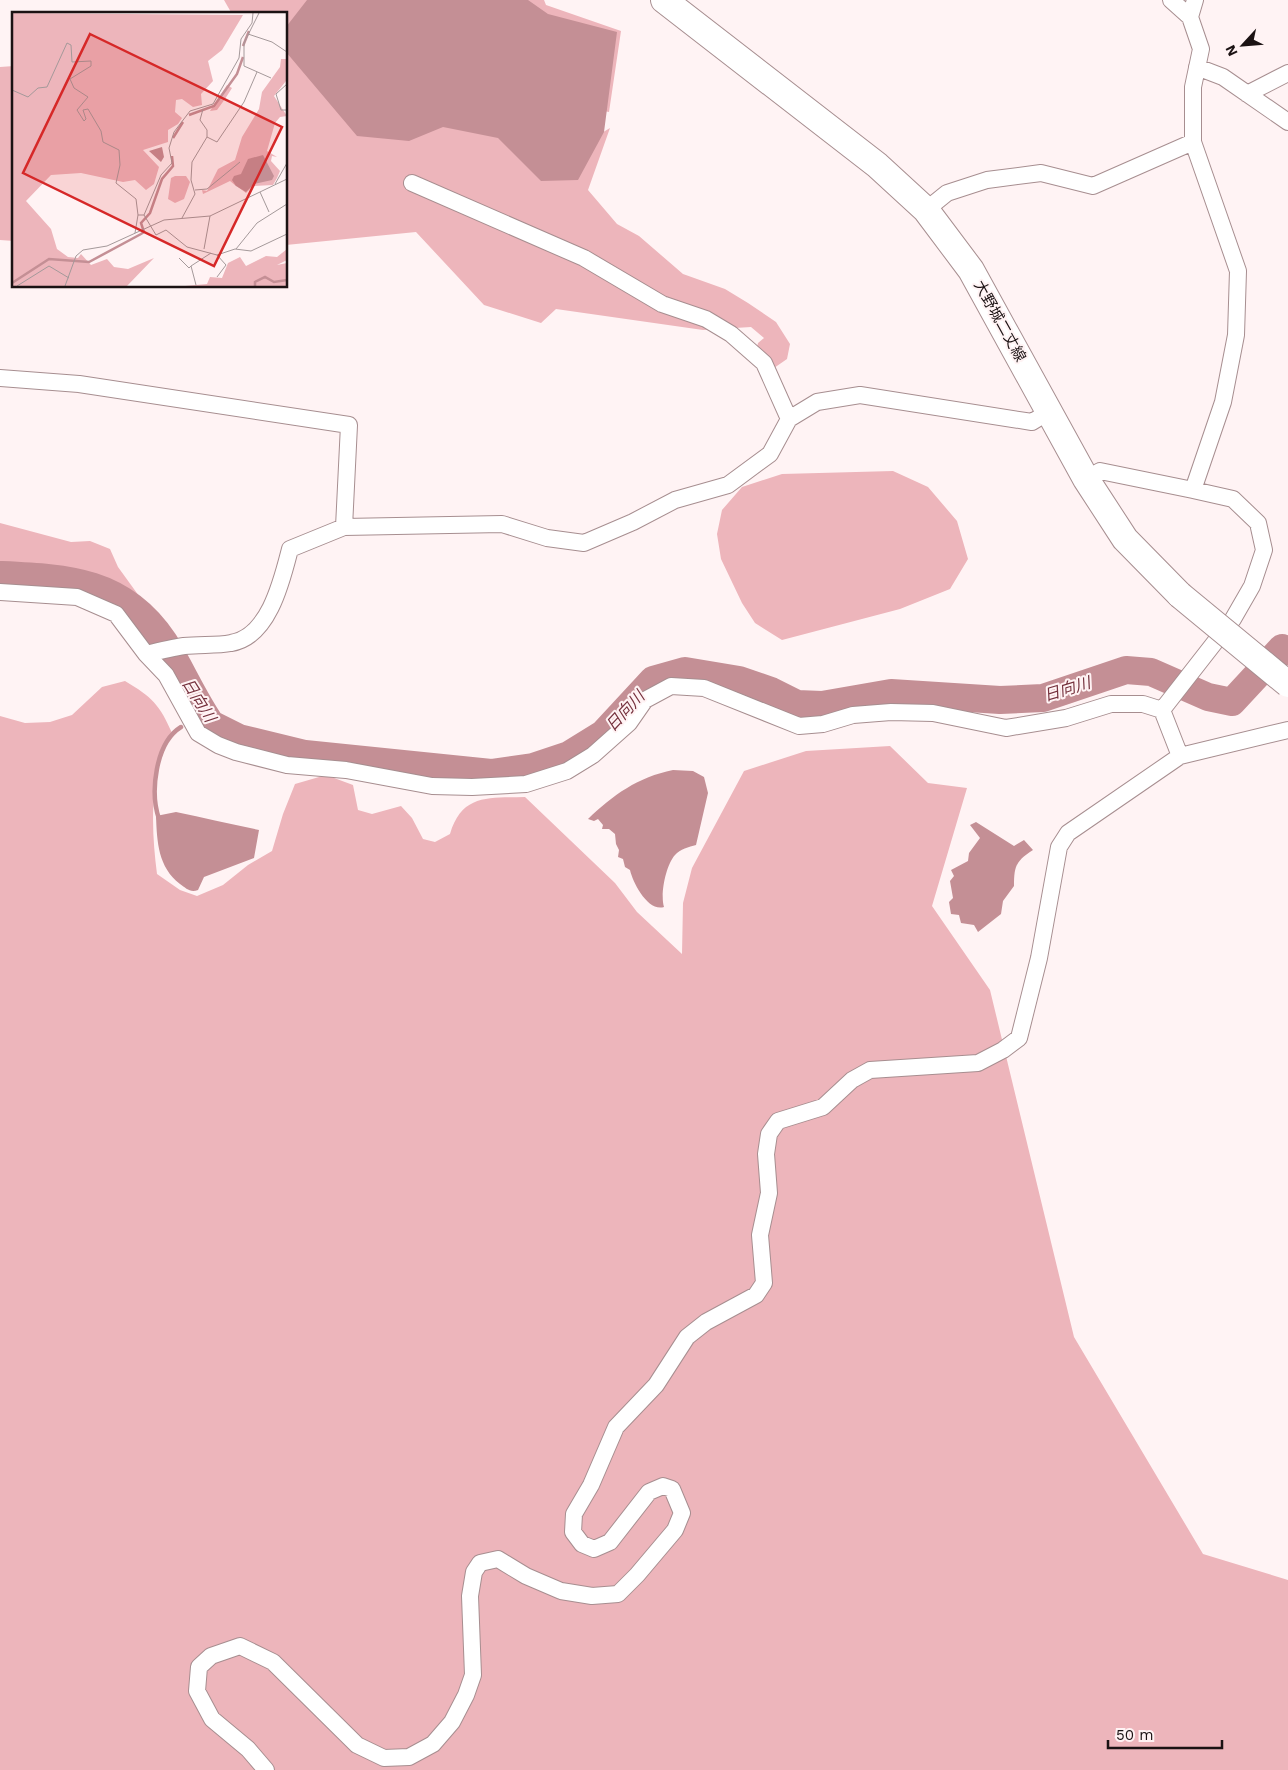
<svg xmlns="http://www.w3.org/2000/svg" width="1288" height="1770" viewBox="0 0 1288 1770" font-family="'Work Sans','Noto Sans JP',sans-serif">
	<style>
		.green { fill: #edb5bb }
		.water { fill: #c48f95 }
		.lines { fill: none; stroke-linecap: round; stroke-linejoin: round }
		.stream { stroke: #c48f95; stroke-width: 4.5 }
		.river { stroke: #c48f95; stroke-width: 28 }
		.street-casing { stroke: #a78e90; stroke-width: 18 }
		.primary-casing { stroke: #a78e90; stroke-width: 28 }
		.street { stroke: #fff; stroke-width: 16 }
		.primary { stroke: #fff; stroke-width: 26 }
		.primary-bridge-casing { stroke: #a78e90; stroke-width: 28; stroke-linecap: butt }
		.primary-bridge { stroke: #fff; stroke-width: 26 }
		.labels { text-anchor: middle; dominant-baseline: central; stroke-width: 4; stroke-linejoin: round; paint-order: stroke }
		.street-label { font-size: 15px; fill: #1b1213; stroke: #fff3f4 }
		.water-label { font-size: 16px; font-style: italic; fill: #75313d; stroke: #fff3f4 }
		.inset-river { fill: none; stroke: #c48f95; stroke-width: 2.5 }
		.inset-road { fill: none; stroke: #a4999a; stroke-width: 1 }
		.view { fill: #d62828; fill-opacity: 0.15; stroke: #d62828; stroke-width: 2.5 }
		.inset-edge { fill: none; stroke: #1b1213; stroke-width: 2.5 }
	</style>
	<rect width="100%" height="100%" fill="#fff3f4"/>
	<path class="green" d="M224,0H320L446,125L595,137L610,128L588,190L617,224L639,236L683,274L725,289L748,303L776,322L790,344L787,359L774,368L754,360L758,343L764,338L751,327L703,330L556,309L541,323L484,305L416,232L286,245V14H232Z
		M523,0H544L546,5L621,31L609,112L598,110L567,46Z
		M14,66V241L0,240V67Z
		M893,471L928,487L957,521L968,559L950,589L900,609L782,640L755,623L742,603L721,559L717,534L722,510L742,487L782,474Z
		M0,523L71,542L90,541L110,549L118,567L139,596L105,583L80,578L0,572Z
		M125,681C152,697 160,705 172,733C149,774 151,828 157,874L180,890L197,896L223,885L248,865L272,851L283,814L295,784L326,775L353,785L358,810L372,814L401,806L412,818L423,839L435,842L450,834C462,793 490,798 525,797L615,883L637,912L682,954L683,903L692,868L744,771L806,751L890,746L928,783L967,788L932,906L990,990L1074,1337L1203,1554L1288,1580V1770H0V716L25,723L50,722L72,715L102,687Z"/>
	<path class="water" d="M307,0H528L548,14L617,32L604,132L578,180L541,181L498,138L443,127L409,141L357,136L286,52V27Z
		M673,770L693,771L704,777L708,793L696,845C689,847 680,849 675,855C666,865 660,894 664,907C648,912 633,883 630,870L625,867L623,859L618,857L619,850L616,844L615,834L609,829H602L603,825L598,819L594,821L588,819C613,795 638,777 673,770Z
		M176,812C204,818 231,824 259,830L254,858L204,877L198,890C190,893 186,888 180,884C158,867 157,842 156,816Z
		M976,822L1014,846L1024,840L1033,850C1016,861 1014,866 1014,886L1003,901L1001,914L978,932L974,925L961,923L959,915L951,914L949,902L953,898L950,881L954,876L951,870L968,861L969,853L980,838L970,825Z"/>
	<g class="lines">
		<path class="stream" d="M159,819C150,793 155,743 181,727"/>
		<path class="river" d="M0,575C67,578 123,580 164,642C181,669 193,698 211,724L239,738L305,754L491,773L533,767L569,755L603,734L653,680L685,671L739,680L771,691L797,704L822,705L891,693L1000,700L1043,698L1126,670L1151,672L1208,697L1232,702L1282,648L1288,651"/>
		<defs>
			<path id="street" d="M1171,0L1190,17L1201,49L1193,87V142L1238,271L1236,335L1223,402L1193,490L1233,499L1258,523L1264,550L1252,586L1233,619L1162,710L1180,756L1288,730
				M1190,17L1195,0
				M1197,67L1223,77L1288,122
				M1247,94L1288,73
				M412,183L584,258L662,304L706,319L731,334L764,363L789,419
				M926,210L947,193L987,180L1041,173L1093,186L1193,142
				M0,378L79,384L349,425L344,527
				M1086,479L1100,471L1193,490
				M0,592L77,597L116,614L146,654L166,675L198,733L218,745L236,752L287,765L346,770L432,786L472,787L526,784L567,771L593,755L629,723L645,700L671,686L704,688L799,726L823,724L853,715L891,712L933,713L1006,728L1066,718L1111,704H1143L1162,710
				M146,654C159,651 172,648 184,646C200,644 216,646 231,643C269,637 282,580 290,549L344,527L502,524L547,538L584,543L633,522L675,500L728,485L770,454L789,419L817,402L860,395L1032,422L1050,411
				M266,1770L248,1749L212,1719L197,1691L199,1667L211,1656L240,1646L273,1662L357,1745L384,1758L409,1757L433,1744L452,1722L466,1695L473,1675L470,1596L474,1572L480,1563L498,1559L526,1576L561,1591L592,1596L618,1594L637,1575L675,1530L682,1513L672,1489L663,1486L649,1492L610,1542L594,1549L582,1544L573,1532L574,1514L591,1485L616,1427L656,1385L687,1337L706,1322L756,1295L764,1283L760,1235L769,1193L766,1154L769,1134L778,1121L823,1107L852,1080L870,1070L978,1063L1003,1050L1019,1038L1039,958L1059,847L1068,833L1180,756"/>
			<path id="primary" d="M664,0L877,165L926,210L971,270L1086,479L1125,539L1180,595"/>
		</defs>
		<use href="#street" class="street-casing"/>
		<use href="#primary" class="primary-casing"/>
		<use href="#street" class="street"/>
		<use href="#primary" class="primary"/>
		<defs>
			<path id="primary-bridge" d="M1180,595L1288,684"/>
		</defs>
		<use href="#primary-bridge" class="primary-bridge-casing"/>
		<use href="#primary-bridge" class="primary-bridge"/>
	</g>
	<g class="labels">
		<g class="street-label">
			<text transform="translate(1000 321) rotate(61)">大野城二丈線</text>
		</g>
		<g class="water-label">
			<text transform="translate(1067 689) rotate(-17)">日向川</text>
			<text transform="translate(199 700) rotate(58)">日向川</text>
			<text transform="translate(625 711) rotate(-47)">日向川</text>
		</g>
	</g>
	<g transform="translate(12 12)">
		<rect width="275" height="275" fill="#fff3f4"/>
		<path d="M0,1L231,3L210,38L196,49L201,69L189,82L190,93L181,95L170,87L164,88L163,100L170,106L166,112L156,118V130L131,138L147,155L142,172L134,178L123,168L111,170L69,161L39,163L14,189L39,217L45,237L56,245L66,246L69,242L79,253L95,247L102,255L116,257L142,246L115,274H0ZM269,47H275L274,69L262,84L275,104L268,105L263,111L255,139L265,145L260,144L259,149L268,159L265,166L261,173L241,174L234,181L226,175L233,157L224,174L218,169L191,182L190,178L195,179L206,157L223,148L230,125L247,97L250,80L268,55ZM215,73L220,76L213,87L205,98L198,99ZM163,164H174L178,170L172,187L163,191L156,187L159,166ZM275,237V248L265,253L275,251V274H173L195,272L198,265L210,266L216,251L228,245L234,254L254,244L265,245Z" fill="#edb5bb"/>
		<path d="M150,135L152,145L149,150L137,139ZM251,143L262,164L260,168L242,172L234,180L224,174L220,168L222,164L229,162L236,147Z" fill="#c48f95"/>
		<path class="inset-river" d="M231,34L237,19M177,103L202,94L225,62L231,45M161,126L171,110M0,271L37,247L77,250L129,222L132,220L129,211L138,201L150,167L161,154L160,144M243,274V270L253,265L262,270L275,268"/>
		<path class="inset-road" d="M247,1L232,31V54L259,66M236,22L260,30L275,40M275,72L264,82L269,98H275M0,78L16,85L26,76L35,75L55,31L59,33L60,50L79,49V54L58,67L62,76L76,85L65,98L72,109L74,107L71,98L76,97L89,119L91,130L107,138L108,153L104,171L124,187L126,203M195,125L205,130L232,90L245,60M263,172L275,151M183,178L195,177L228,150M248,180L257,200M132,203L149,163L160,151L157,136L162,120L178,99L201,92L227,46L229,27L240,11L241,1M170,206L183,182L179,168L180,150L195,125V118L188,108L191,97M123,221L126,203H132L144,223L154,218L175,235L205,243L223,237L239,239L275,222M192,237L198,204M224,237L245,211L275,192M167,246L177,256L179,254M205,265L214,253L205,243M184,273L179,254L199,241M5,274L37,254L57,266M53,274L64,244L71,238L95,234L152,208L198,204L275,167"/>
		<path class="view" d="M78,22L270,115L202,254L11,161Z"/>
		<rect width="275" height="275" class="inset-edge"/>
	</g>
	<g transform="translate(1243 45) rotate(244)" stroke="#fff3f4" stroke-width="4" paint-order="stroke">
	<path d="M0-4L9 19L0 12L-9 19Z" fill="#1b1213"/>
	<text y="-8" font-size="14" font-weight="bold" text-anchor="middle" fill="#1b1213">N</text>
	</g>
	<path d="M1108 1740v8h114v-8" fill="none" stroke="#1b1213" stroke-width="2.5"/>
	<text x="1116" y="1740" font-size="15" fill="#1b1213" stroke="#fff3f4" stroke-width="4" paint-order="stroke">50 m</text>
</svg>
